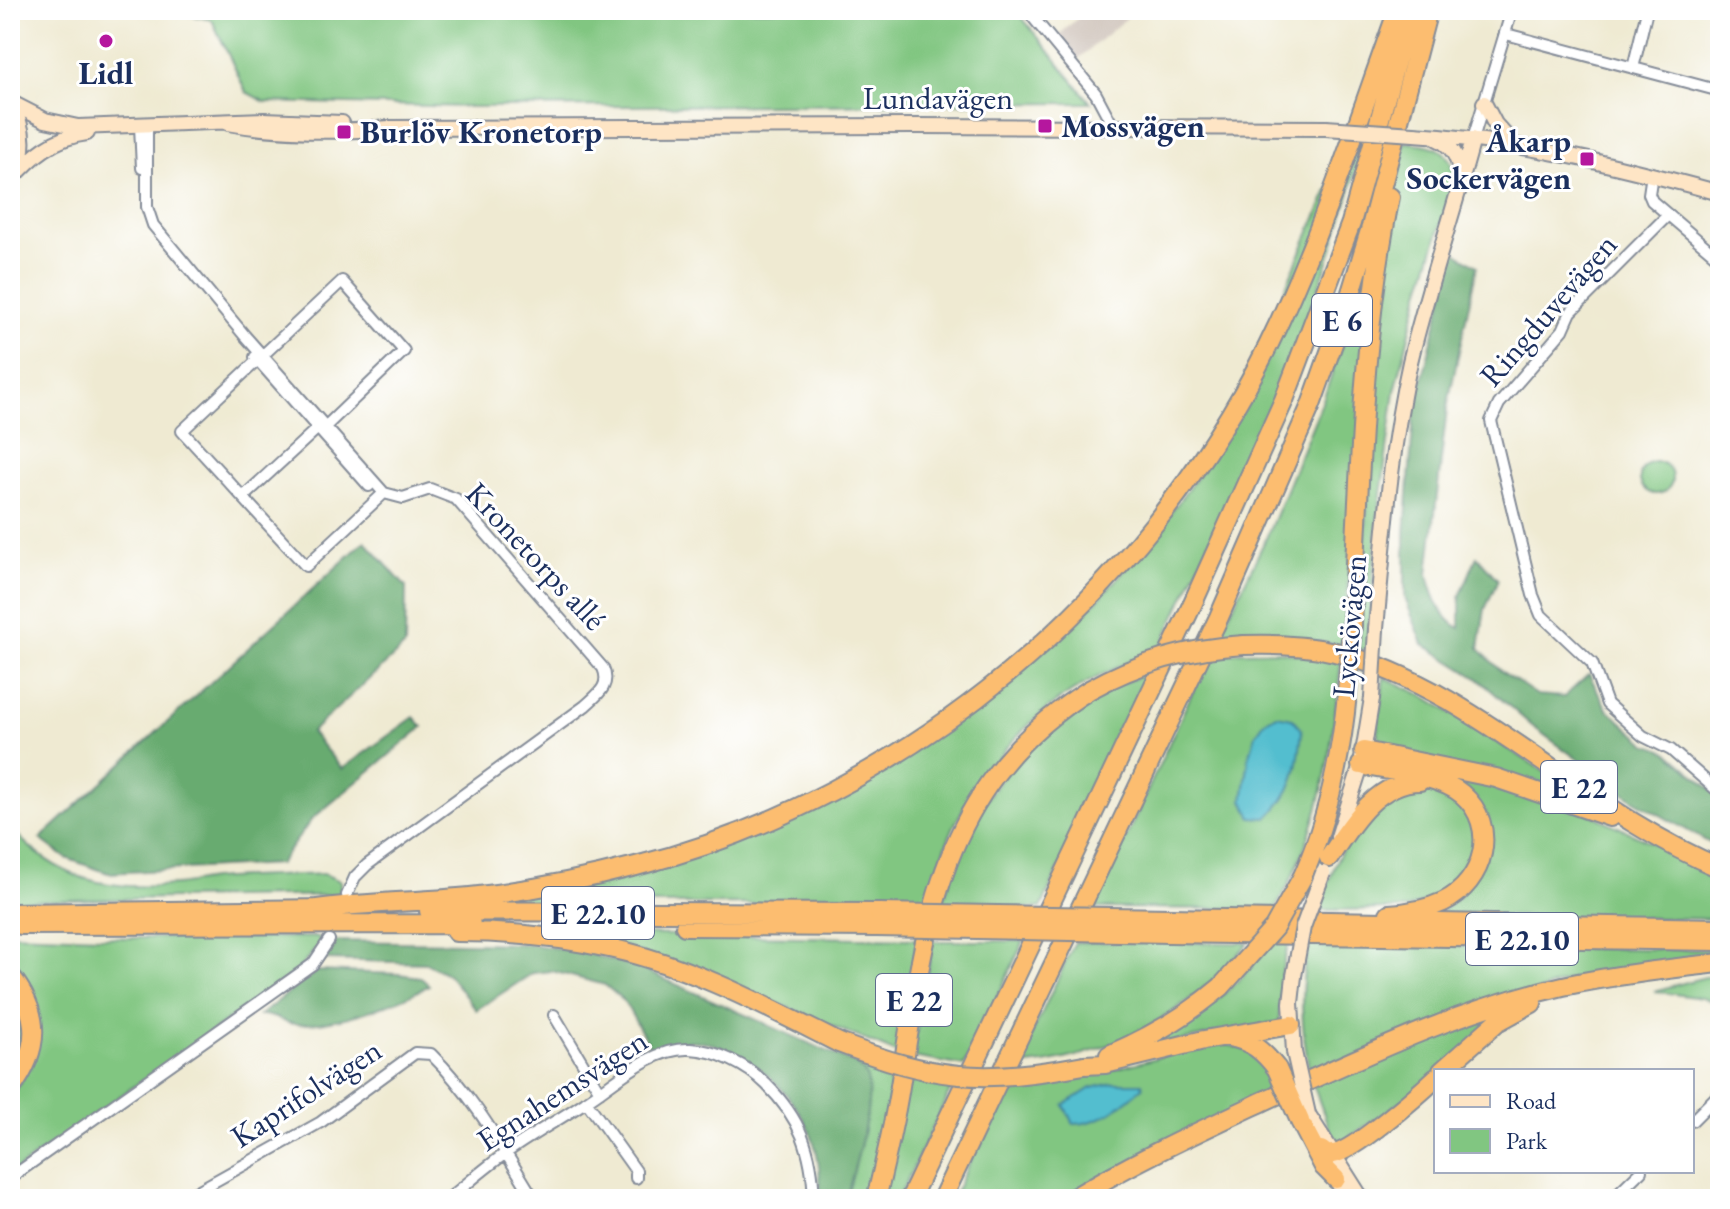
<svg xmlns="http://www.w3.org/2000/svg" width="1730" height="1209" viewBox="0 0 1730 1209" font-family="'EB Garamond',serif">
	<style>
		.industrial { fill: #cec2b9 }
		.green { fill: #81c681; stroke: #4e7a70; stroke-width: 2 }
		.forest { fill: #68ab6f; stroke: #426d66; stroke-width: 2 }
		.water { fill: #53becf; stroke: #377696; stroke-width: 2 }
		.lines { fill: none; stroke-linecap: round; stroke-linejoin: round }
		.street-casing { stroke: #858c98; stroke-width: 14 }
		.secondary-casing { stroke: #858c98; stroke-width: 18 }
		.highway-casing { stroke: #858c98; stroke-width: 22 }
		.street { stroke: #fff; stroke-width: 10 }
		.secondary { stroke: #fee5c5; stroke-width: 14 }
		.highway { stroke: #fcbd6f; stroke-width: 18 }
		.secondary-bridge-casing { stroke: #858c98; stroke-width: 18; stroke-linecap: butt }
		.highway-bridge-casing { stroke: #858c98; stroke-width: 22; stroke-linecap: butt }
		.secondary-bridge { stroke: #fee5c5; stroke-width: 14 }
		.highway-bridge { stroke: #fcbd6f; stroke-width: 18 }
		.poi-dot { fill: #b5179e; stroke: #fff; stroke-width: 3 }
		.labels { text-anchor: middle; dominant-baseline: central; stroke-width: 6; stroke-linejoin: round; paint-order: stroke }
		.shield { fill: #fff; stroke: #5f6d8e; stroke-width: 2 }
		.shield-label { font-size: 30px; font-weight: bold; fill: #1b2f5e }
		.poi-label { font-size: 32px; font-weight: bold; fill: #1b2f5e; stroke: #fff; text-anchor: start }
		.street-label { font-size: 32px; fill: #1b2f5e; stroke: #fff }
	</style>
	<rect width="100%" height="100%" fill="#fff"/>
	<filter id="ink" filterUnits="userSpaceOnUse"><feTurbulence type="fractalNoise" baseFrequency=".0125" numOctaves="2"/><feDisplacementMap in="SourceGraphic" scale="16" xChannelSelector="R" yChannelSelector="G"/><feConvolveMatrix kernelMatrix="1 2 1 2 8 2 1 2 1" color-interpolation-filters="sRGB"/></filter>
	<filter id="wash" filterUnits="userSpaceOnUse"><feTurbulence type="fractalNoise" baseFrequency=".006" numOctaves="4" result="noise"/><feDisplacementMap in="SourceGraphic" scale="32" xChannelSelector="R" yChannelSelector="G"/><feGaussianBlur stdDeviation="1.8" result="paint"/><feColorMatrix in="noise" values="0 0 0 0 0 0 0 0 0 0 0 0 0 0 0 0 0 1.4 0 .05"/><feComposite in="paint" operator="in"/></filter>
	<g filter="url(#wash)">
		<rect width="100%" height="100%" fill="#efead2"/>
		<path class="industrial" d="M1086,10H1136L1078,59L1058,36Z"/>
		<path class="green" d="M166,10H1016L1091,103L470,107L265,102L246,92L212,20Z
			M1385,61C1368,131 1349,199 1326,267C1280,397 1218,522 1161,647C1127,663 1093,677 1062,698C1020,726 977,779 955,824C943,850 935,879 925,905L471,903L645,874L724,846L827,802L1094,604L1145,548L1210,459Z
			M1405,142C1435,145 1454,148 1454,183L1420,292L1395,391L1378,516L1367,650L1359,649L1378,315L1386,241Z
			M1374,250L1343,646C1300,638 1261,633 1218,638L1267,536L1323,400Z
			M1640 478a16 16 0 1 1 32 0a16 16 0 1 1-32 0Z
			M1279,651L1341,662C1332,750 1322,831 1275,909L1094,908L1208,658L1239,652Z
			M1148,674L1041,908H941C950,878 960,849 974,821C1003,761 1083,691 1148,674Z
			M1384,677L1424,696L1612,814L1381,746L1377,732Z
			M1404,764L1460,775L1588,813L1720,874V919L1448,915L1441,912L1462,894L1485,818Z
			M1431,785L1448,792L1465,806L1475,826V862L1449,893L1406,909L1318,910L1337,860L1354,827L1394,792Z
			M10,827C57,881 107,891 176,885C189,884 201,880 213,879C250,876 287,876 324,874L340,881L341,895L10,901Z
			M10,934L133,938L318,937L322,942L298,970L10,1174V1097L35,1058L10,968Z
			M617,934L917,939L899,1054L787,1007L612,943L609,938Z
			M933,941H1024L964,1066L912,1057Z
			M1075,942L1248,943C1191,1012 1108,1060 1017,1066Z
			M1271,942L1289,943L1281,974L1279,1022L1147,1047C1198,1018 1236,990 1271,942Z
			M1308,944L1720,950V958L1572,979L1310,1074C1301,1029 1299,989 1308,944Z
			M1720,973V1004L1701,998L1654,991Z
			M10,981L15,988L29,1039L10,1083Z
			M1517,1005L1419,1089L1342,1142H1337L1331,1134L1313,1084L1425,1038Z
			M1215,1042C1254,1051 1258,1052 1279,1087L1065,1199H952L1005,1088C1076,1083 1146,1060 1215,1042Z
			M854,1063L894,1075L867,1199H846L861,1143L865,1073Z
			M908,1080L952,1087L898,1199H881Z"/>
		<path class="forest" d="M1454,251L1477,266L1447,408L1428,574C1432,593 1441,619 1460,628V596L1477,556L1498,580L1485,609L1479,649L1501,671L1537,695L1564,697L1589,674L1607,709L1647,744L1668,752L1720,797V846L1708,842L1634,800L1532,726L1477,678L1423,644L1405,598V534L1414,413Z
			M365,541L406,587L405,646L311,732L342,769L414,717L423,727L312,819L279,864L108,873L66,858L40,839Z
			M335,941L527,944L578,951L637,967L854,1063C859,1067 864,1071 866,1076C876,1102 853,1171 846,1199H821C820,1183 820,1165 816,1150C804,1100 747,1044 694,1041C679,1040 665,1047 652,1051L624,1001L605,985L552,971L533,973L476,1010L449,975L426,963L327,960L328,948Z
			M317,971L399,974L420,977L429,985C397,1004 334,1026 296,1024C283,1024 274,1014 260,1015Z"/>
		<path class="water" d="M1277,715L1292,718L1302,730C1299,766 1295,793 1267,818L1252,817L1243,800L1249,758L1256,734L1265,721Z
			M1113,1083H1142L1143,1087C1122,1105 1102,1124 1073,1124L1064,1105L1091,1088Z"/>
	</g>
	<g filter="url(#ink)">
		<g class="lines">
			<defs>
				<path id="street" d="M1027,10L1096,94L1113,126
					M1506,34L1720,91
					M1633,68L1647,10
					M147,125V207L153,225L245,336L384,493L403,498L430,489L456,499L603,668C611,686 598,694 585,706L367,865L355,877L347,895
					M140,126L142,168
					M1473,139L1512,10
					M1652,174L1649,194L1652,201L1720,259
					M1668,215L1571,312L1563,330L1499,404L1491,421L1533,595L1541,615L1592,663L1607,704L1643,736L1671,750L1720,793
					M255,357L369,486
					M326,426L404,351L342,281L182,431L306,566L384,493
					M243,497L321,425
					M554,1015L600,1092
					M586,1101L636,1171V1178
					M1692,1121L1720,1093
					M10,1178L313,964L329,940
					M183,1199L321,1122L415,1053L431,1054C473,1095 503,1149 534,1199
					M448,1199C467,1184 486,1167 506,1153C532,1134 561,1119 588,1100C617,1081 653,1047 690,1049C717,1050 748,1066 766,1084C801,1119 812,1151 814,1199
					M1612,1199L1641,1171"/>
				<path id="secondary" d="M10,102L45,120L78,127L264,120L342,123
					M1484,103L1495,124L1515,146
					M10,104C24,125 26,148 16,171
					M228,123C282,133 336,132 390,128L915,126L1326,128
					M1414,134C1518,140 1620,166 1720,193
					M1436,138C1452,145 1459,157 1460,174
					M11,180C32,156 54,137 87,133
					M1376,629C1384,540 1390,450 1410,362C1428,287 1453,214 1473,139
					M1338,837L1361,765L1372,698
					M1294,976L1291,1003L1294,1052
					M1308,1114L1362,1199
					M1331,1170L1347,1199"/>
				<path id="highway" d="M1352,624C1360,482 1361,337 1390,197
					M1244,645C1274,644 1305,645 1335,652C1479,690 1584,812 1720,868
					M1364,751L1496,778L1610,817
					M1361,765C1390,771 1439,775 1462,794C1499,826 1485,882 1443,902C1426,910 1407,913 1389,914
					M1329,858C1350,826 1377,781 1420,781
					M1303,876C1328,818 1341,757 1347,694
					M317,909C368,902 419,902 470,897C526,891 582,880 636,866C908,797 1144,596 1268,346C1321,237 1357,123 1398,10
					M429,911L879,913
					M10,913L328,909
					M1170,918L1720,928
					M21,925L471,924
					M685,926L877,927
					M456,932C509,932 563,937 614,949C693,967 767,1007 839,1043
					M1169,933L1720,941
					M10,975C42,1015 40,1050 10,1090
					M1229,1037C1251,1040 1264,1052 1277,1069
					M1109,1055C1150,1037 1186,1017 1221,987
					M1084,1065L1105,1064L1204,1040L1291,1025
					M1442,1071L1497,1022L1532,1003
					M1300,1121L1324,1167L1336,1179
					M1321,1150C1325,1153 1327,1155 1333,1154C1353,1152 1419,1094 1436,1078
					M876,1199C885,1162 894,1124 900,1086C926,925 938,785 1089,690
					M910,1199L1192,605L1284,400L1351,223L1410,10
					M942,1199L1219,617L1311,405L1350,296L1371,227L1428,10
					M1072,1199C1134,1161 1202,1130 1268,1099C1363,1056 1461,1009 1563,986C1615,975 1668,969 1720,963"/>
			</defs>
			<use href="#street" class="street-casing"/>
			<use href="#secondary" class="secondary-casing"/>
			<use href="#highway" class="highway-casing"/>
			<use href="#street" class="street"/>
			<use href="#secondary" class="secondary"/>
			<use href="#highway" class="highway"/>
			<defs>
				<path id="secondary-bridge" d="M1326,128L1414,134
					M1372,698L1376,629
					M1294,976L1303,927L1323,873
					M1294,1052L1308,1114"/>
				<path id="highway-bridge" d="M1089,690C1137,663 1189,648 1244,645
					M1347,694L1352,624
					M879,913L1170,918
					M877,927L1169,933
					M1221,987L1274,928L1303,876
					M839,1043C935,1080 982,1084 1084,1065
					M1277,1069L1300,1121"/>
			</defs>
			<use href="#secondary-bridge" class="secondary-bridge-casing"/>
			<use href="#highway-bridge" class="highway-bridge-casing"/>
			<use href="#secondary-bridge" class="secondary-bridge"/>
			<use href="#highway-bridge" class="highway-bridge"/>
		</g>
	</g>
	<g class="poi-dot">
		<circle cx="106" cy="41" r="8"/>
		<rect x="1037" y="118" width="16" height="16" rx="4"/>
		<rect x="336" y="124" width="16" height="16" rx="4"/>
		<rect x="1579" y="151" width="16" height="16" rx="4"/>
	</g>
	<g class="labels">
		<g class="shield">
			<rect x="1312" y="294" width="60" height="52" rx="6"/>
			<rect x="1541" y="761" width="76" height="52" rx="6"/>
			<rect x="542" y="887" width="112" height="52" rx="6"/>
			<rect x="1466" y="913" width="112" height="52" rx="6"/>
			<rect x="876" y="974" width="76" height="52" rx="6"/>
		</g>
		<g class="shield-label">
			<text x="1342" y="320">E 6</text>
			<text x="1579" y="787">E 22</text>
			<text x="598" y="913">E 22.10</text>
			<text x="1522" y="939">E 22.10</text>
			<text x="914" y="1000">E 22</text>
		</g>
		<g class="poi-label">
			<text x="106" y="73" text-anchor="middle">Lidl</text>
			<text x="1061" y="126">Mossvägen</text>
			<text x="360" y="132">Burlöv Kronetorp</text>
			<text x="1571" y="141" text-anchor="end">Åkarp<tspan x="1571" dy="37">Sockervägen</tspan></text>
		</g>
		<g class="street-label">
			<text x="938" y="98">Lundavägen</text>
			<text transform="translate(1548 310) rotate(-49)">Ringduvevägen</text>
			<text transform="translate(536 556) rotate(47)">Kronetorps allé</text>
			<text transform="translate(1349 626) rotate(-85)">Lyckövägen</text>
			<text transform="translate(562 1090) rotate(-33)">Egnahemsvägen</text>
			<text transform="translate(306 1093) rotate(-33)">Kaprifolvägen</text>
		</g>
	</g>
	<rect width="1730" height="1209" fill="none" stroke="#fff" stroke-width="40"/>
	<rect x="1434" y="1069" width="260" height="104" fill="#ffffff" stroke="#a4acbf" stroke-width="2"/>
	<rect x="1450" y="1095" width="40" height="12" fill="#fee5c5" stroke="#a4acbf" stroke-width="2"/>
	<text x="1506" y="1109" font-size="24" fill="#1b2f5e">Road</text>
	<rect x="1450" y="1129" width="40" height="24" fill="#81c681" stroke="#a4acbf" stroke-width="2"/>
	<text x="1506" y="1149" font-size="24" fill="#1b2f5e">Park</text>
</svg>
